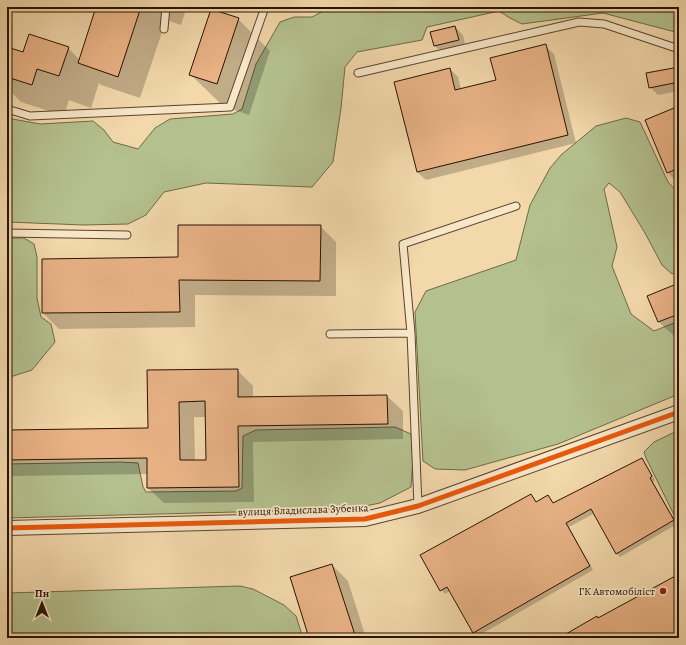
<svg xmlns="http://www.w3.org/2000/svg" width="686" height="645" viewBox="0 0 686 645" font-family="Alegreya,serif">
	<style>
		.green { fill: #b4c08e; stroke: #6e6a47 }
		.shadow { fill: #0003; fill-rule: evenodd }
		.building { fill: #e8b285; stroke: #281300; fill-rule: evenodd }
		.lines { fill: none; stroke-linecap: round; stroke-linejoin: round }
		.service-casing { stroke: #5a442b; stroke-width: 9 }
		.minor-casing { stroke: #5a442b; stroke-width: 16 }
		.service { stroke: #f7e6c8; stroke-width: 7 }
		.minor { stroke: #f7e6c8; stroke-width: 14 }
		.cycleway-casing { stroke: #f7e6c8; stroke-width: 8 }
		.cycleway { stroke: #e8590c; stroke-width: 5 }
		.poi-dot { fill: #8f2418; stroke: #f7e6c8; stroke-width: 1.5 }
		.labels { text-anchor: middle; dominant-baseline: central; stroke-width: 3.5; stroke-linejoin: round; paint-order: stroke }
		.street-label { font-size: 11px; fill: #281300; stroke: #f7e6c8 }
		.poi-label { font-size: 11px; fill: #281300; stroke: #f7e6c8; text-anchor: end }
	</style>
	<rect width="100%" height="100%" fill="#f2d8ab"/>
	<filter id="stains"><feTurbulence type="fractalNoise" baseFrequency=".005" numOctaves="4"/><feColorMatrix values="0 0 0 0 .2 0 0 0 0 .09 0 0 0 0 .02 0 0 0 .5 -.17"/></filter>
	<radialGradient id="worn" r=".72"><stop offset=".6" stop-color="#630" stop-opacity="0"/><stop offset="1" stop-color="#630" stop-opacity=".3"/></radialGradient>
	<path class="green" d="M331,7H679V33L603,13L522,24L510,18L499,11L427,27L422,40L357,52L345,67L341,108L333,162L312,187L206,183L164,192L146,215L128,224L84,225L7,222V118L40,124L93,121L104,130L113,142L138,149L155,128L170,119L233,114L242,109L256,64L280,22L294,17H312Z
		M626,118L640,122L668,182L679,194V271L672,274L662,265L645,233L620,192L609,183L604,189L617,247L612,266L631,314L654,331L679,321V394L558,444L465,470L435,469L423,461L415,312L426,291L516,260L530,205L550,168L561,155L596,126Z
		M7,238H24L34,244L37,257V298L41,317L51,324L55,342L32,370L7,378Z
		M395,427L411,434L413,459L411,487L380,503L351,509L7,518V464L120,462L138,463L143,487L146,492L236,491L242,488L243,436L256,430Z
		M679,430V525L646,458L644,452L654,442Z
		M240,586L253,589L284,605L296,616L303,638H7V593Z"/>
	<path class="shadow" d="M98,7H184L186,9L181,25L166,20L140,98L101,85L99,83L91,108L69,100L64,116L21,102L7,88V48L24,54L68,48L80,60Z
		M238,19L270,51L249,115L223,106L190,74Z
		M455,27L463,35L466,48L442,53L434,45Z
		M545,46L554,54L576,143L426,180L417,172L395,82L450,69L458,77L461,89L497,80Z
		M679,68V91L658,95L650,87Z
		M679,107V184L668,173L646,121Z
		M320,226L336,242V296L195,295V327L59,329L43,313L179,258Z
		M679,284V336L675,337L659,322L649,297Z
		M237,370L253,386V398L387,396L403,411V439L253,442L254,502L164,503L148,488V474L13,476L7,470V431L149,429L148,371ZM194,417H206L207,461H195Z
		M642,460L646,464L655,480L653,482L677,524L620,557L616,553L595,513L569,527L593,570L478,636L474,633L450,591L445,594L441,590L531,495L537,503L548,496L554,504Z
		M332,565L348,581L366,638H310Z"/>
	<path class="building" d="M96,7H141L118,77L78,63Z
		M211,9L239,18L217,84L189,75Z
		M455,26L459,40L434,46L430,32Z
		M29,34L69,47L59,76L37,69L32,85L7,77V47L23,52Z
		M546,44L568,135L417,172L394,82L450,68L455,90L496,80L490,58Z
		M679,67V82L649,88L646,73Z
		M679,106V168L667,173L645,120Z
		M178,225H321L320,281L179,280L180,312L42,313V259L178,257Z
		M679,283V314L658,322L647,296Z
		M238,369V397L387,395L388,424L238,426L239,487L147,488V458L7,460V430L148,428L147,370ZM205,401L206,460H180L179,402Z
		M642,458L652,476L650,478L674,520L616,554L591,509L566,523L590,566L473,633L447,587L440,591L420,555L531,494L536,502L548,495L553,503Z
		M332,564L356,638H309L290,577Z
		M679,574V638H559L597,616L598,618Z"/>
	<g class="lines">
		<defs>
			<path id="service" d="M164,29L166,7
				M358,73L579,22L604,24L679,49
				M7,109L30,116L230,107L265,7
				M7,233L127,235
				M411,333L403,244L516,206
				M330,334L411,333L418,506"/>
			<path id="minor" d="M7,528L365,519L418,506L679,412"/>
		</defs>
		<use href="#service" class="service-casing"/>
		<use href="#minor" class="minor-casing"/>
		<use href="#service" class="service"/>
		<use href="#minor" class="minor"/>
		<defs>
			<path id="cycleway" d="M7,528L365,519L418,506L679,412"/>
		</defs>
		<use href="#cycleway" class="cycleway-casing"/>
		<use href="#cycleway" class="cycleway"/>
	</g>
	<circle class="poi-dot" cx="663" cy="591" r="4"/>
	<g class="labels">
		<g class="street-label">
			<text transform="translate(303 510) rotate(-2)">вулиця Владислава Зубенка</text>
		</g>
		<g class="poi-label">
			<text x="655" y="591">ГК Автомобіліст</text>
		</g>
	</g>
	<rect width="686" height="645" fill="none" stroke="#f2d8ab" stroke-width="24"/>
	<rect x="8" y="8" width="670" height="629" fill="none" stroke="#281300" stroke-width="2"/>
	<rect x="12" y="12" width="662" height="621" fill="none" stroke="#281300"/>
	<g transform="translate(42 603)" stroke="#f7e6c8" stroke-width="3" paint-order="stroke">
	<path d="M0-3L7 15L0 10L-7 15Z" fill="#281300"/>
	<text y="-6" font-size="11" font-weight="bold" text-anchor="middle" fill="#281300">Пн</text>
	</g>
	<rect width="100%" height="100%" filter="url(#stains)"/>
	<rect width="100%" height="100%" fill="url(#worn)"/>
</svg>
